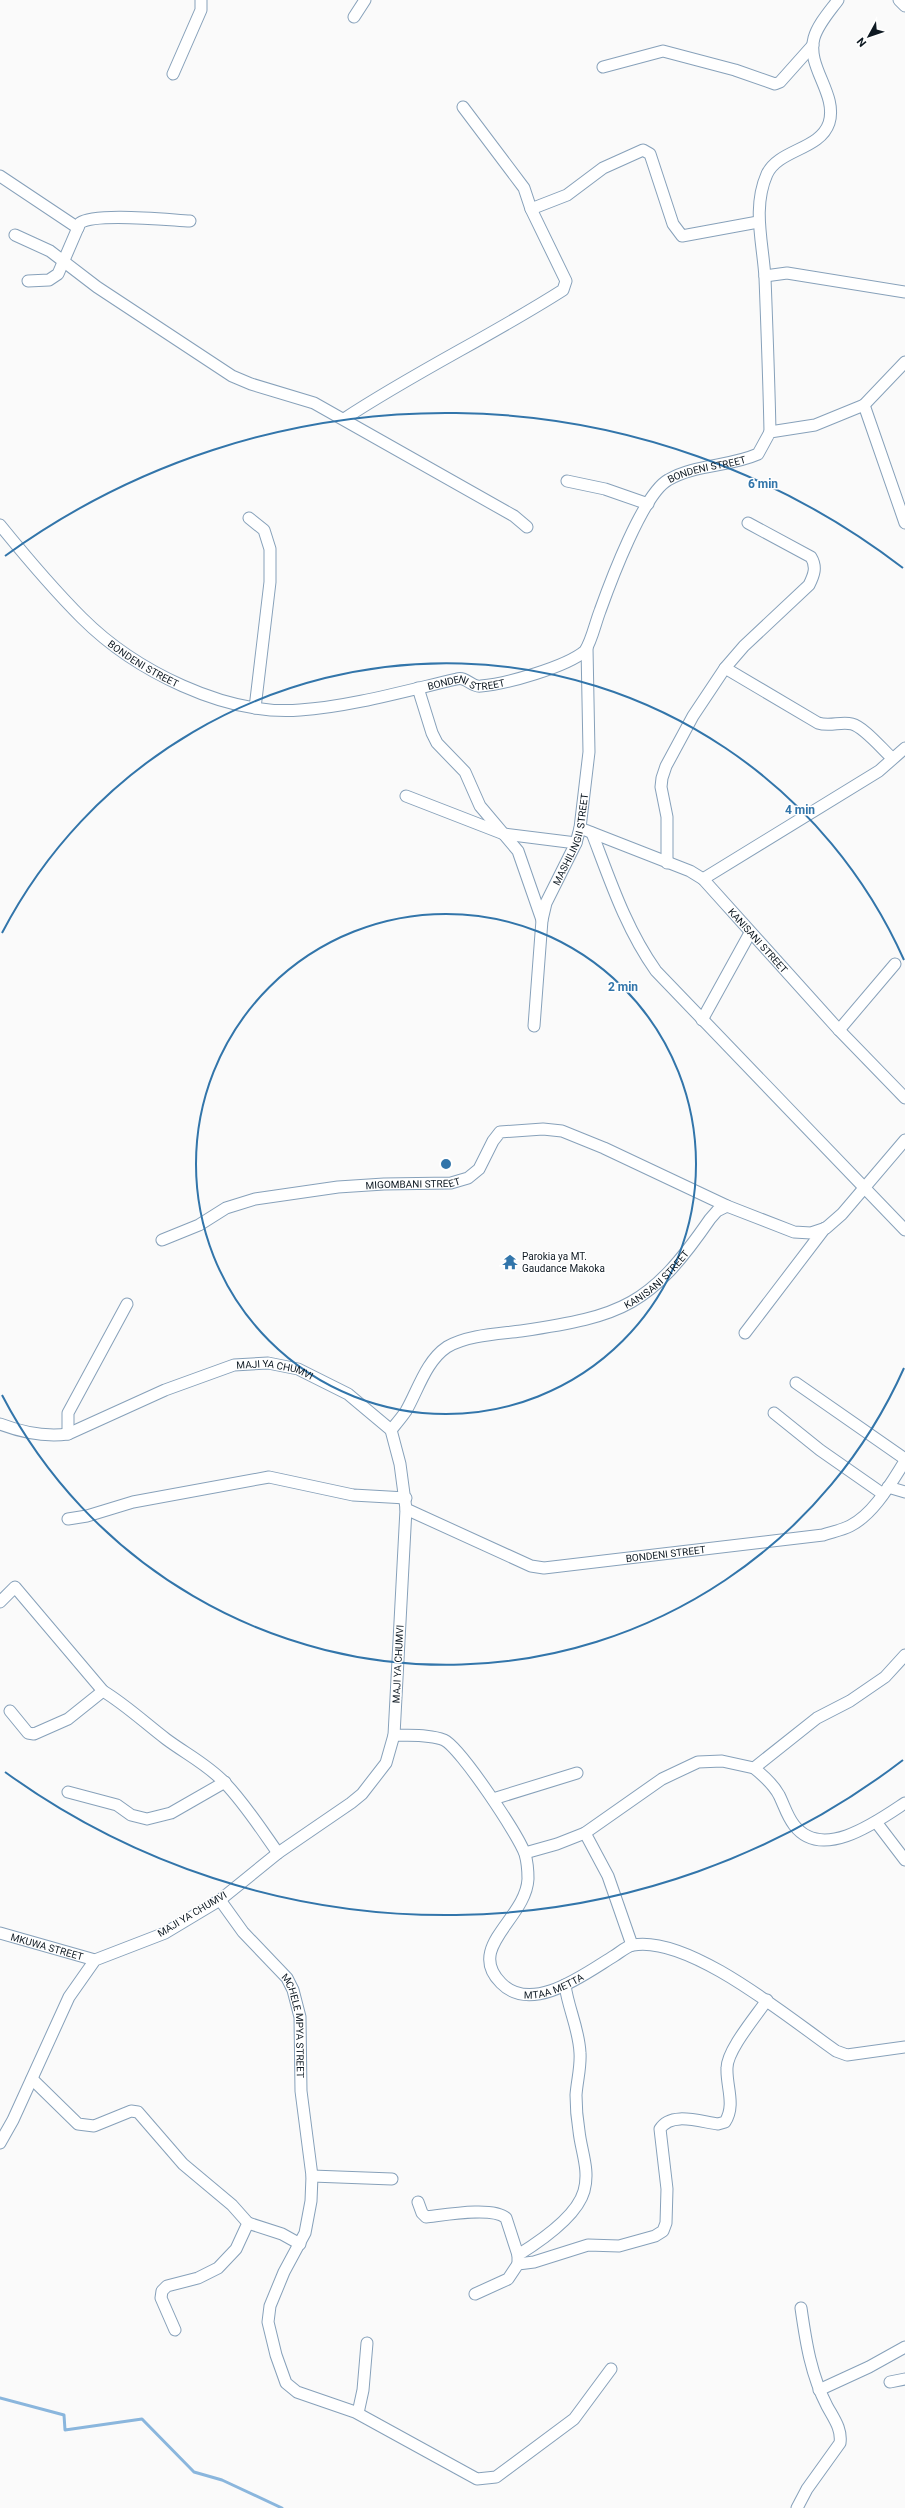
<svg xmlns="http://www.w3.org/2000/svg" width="905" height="2508" viewBox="0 0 905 2508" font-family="Roboto,sans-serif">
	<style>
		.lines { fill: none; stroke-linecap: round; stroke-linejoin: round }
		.stream { stroke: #8ab6dd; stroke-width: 3 }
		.street-casing { stroke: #87a1ba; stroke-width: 13 }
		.street { stroke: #fff; stroke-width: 11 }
		.ring { fill: none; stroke: #3275aa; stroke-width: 2 }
		.labels { text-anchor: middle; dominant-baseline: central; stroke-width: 3; stroke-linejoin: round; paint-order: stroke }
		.street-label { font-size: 10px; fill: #0e1922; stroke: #fff }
		.poi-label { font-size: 10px; fill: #0e1922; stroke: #fff; text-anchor: start }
		.centre { fill: #3275aa; stroke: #fff; stroke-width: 2 }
		.ring-label { font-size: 12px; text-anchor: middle; font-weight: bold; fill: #3275aa; stroke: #fff; stroke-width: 3; stroke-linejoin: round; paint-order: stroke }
	</style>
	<rect width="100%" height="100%" fill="#fafafa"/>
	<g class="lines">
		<path class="stream" d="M0,2398L64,2415L65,2430L142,2419L194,2472L222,2480L282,2508"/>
		<defs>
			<g id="street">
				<path d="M899,0L905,6"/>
				<path d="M354,17L365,0"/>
				<path d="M603,67L663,51L735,70L775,84L780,82L813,45"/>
				<path d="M173,74L201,10V0"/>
				<path d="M0,176L78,228"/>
				<path d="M531,209L567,195L603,168L643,150L650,154L673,224L682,236L758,222"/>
				<path d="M15,235L50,251L97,287L232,376L251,384L314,403L514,516L527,527"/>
				<path d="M765,276L787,273L905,292"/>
				<path d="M28,281L49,280L58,274L80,223C95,212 169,220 190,221"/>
				<path d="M864,405L905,523"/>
				<path d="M344,419C415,372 491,336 563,290L566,281L531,209L524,188L463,107"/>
				<path d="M770,432C769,381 767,330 765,278C763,243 752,208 767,174C779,149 820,150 829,123C838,94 806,67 814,38C818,24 830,11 838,0"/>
				<path d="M567,481L605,489L648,504"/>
				<path d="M249,518L264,530L270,549V582L255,708"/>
				<path id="s1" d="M0,525C26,557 53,589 82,618C134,670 225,716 300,710C349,707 409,690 457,679C466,676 472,688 481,686C506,684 566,667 585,651C592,640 595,624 600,611C610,583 643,494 668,480C695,464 729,467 758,454L770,432L815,425L864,405L905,362"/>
				<path d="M725,668L818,723C830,727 841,721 852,724C864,727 882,749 892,758"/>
				<path d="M418,688L432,733L437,743L465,772L480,806L518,851L542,920"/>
				<path d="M406,796L504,834L576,843"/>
				<path id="s2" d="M580,828L690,871L703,879L839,1030L905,1098"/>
				<path d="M592,833C610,880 626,929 656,971L905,1230"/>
				<path d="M667,863V817L661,787L662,778L666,766L693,716L725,668L744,646L809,585C814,575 817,567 811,557L748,523"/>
				<path d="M703,879L879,771L905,748"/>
				<path d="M702,1020L750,933"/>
				<path id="s3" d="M534,1026L542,920L546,903L576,843L580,828L589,752L587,648"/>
				<path d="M839,1030L895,964"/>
				<path id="s4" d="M162,1240L199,1225L226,1208L255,1199L338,1187L384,1184L451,1183L468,1178L479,1169L493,1141L500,1132L543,1129L562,1131L604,1148L727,1206"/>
				<path d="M745,1333L825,1228"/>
				<path d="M796,1383L905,1459"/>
				<path d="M774,1413L820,1450L883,1494"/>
				<path id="s5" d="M0,1424C21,1432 45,1437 68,1434L165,1390L234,1365L268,1363L298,1369L348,1394L391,1430L400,1464L406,1509L394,1735L386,1763L362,1794L351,1803L278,1853L220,1900L165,1933L95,1960L69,1997L13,2120L0,2143"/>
				<path id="s6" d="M391,1430C396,1424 402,1417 406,1411C418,1390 426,1361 447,1347C468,1335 498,1334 521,1331C623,1316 650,1306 710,1219L717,1211L727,1206L794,1232L811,1233L826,1228L842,1214L905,1140"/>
				<path d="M68,1434V1413L127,1304"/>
				<path d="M888,1487L905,1492"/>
				<path id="s7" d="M406,1509L531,1566L544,1568L823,1535C832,1532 842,1530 850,1526C874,1514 891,1483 905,1461"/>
				<path d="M68,1519L87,1516L133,1502L269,1477L353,1495L406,1498"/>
				<path d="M0,1602L15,1587L103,1691"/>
				<path d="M10,1711L28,1733L34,1734L68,1719L103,1691C126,1705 145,1723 166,1739C186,1754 207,1764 225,1783C245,1804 261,1829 278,1853"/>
				<path id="s8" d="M394,1735C410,1736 429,1734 444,1740C460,1747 519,1836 525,1854C527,1861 528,1872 528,1879C526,1919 465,1947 501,1983C532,2015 586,1973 614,1956C619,1953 627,1946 633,1945C690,1935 790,2019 836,2051L847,2055L905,2047"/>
				<path d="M754,1768C764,1776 773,1784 779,1795C784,1805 787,1816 794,1825C822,1862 878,1821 905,1803"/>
				<path d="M68,1792L117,1805L131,1815L147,1819L171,1813L225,1782"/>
				<path d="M493,1799L577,1773"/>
				<path d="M876,1822L905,1860"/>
				<path d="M585,1833L608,1876L632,1945"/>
				<path d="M525,1853L557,1844L585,1833L662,1779L698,1762L722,1761L754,1768L817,1718L850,1701L885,1677L905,1655"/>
				<path id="s9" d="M220,1900L243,1932L287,1978L293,1990L300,2017L301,2091L312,2176L311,2201L305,2233L284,2272L270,2306L268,2322L276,2355L286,2383L297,2392L355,2412L477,2479L496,2477L574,2419L611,2369"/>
				<path id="s10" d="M0,1933L95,1960"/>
				<path d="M32,2079L78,2124L94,2126L131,2111L138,2112L183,2164L232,2205L248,2223L236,2249L218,2268L198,2278L167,2286L162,2291L161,2298L175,2330"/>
				<path d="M312,2176L392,2179"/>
				<path d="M418,2202L422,2213L426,2217C444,2215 493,2206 506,2218L518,2255"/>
				<path d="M248,2223L282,2234L300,2244"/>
				<path d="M518,2264V2255C539,2242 577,2216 584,2191C590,2170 581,2151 579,2131C577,2119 576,2107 576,2095C577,2081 581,2067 580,2053C579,2029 568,2008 565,1985"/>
				<path d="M475,2294L508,2279L518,2264L534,2262L588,2245L619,2246L655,2236L663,2231L666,2223L667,2189L660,2129C671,2111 701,2122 718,2124L725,2122C736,2105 726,2086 727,2068C727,2050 757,2015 767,2000"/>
				<path d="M890,2382L905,2379"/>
				<path d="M819,2390L869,2367L905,2347"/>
				<path d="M358,2413L363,2390L367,2343"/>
				<path d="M797,2508L807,2489L840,2443C842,2429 834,2419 827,2406C811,2375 806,2343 801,2308"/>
			</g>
		</defs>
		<use href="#street" class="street-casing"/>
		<use href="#street" class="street"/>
	</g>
	<g class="ring">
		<circle cx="446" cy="1164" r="250"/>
		<path d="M904 1368A501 501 0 0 1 2 1395M2 933A501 501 0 0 1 904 960"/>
		<path d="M903 1760A751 751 0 0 1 5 1772M5 556A751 751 0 0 1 903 568"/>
	</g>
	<defs>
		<symbol id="temple-bare" viewBox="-9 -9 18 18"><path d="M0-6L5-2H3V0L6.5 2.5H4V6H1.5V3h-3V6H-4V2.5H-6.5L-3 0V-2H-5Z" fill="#3275aa" stroke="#fff" stroke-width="2.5" paint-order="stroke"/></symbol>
	</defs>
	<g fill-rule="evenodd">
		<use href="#temple-bare" x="499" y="1251" width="22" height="22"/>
	</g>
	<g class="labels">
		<g class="street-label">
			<text stroke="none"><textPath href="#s1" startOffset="896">BONDENI STREET</textPath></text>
			<text stroke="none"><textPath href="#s1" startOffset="201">BONDENI STREET</textPath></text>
			<text stroke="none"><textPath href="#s1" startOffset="537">BONDENI STREET</textPath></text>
			<text stroke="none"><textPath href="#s3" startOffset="193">MASHILINGII STREET</textPath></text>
			<text stroke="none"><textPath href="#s2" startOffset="216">KANISANI STREET</textPath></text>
			<text stroke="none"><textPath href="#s4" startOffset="261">MIGOMBANI STREET</textPath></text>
			<text stroke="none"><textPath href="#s6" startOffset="326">KANISANI STREET</textPath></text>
			<text stroke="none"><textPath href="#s5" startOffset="291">MAJI YA CHUMVI</textPath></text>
			<text stroke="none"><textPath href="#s7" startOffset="273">BONDENI STREET</textPath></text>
			<text transform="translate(398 1664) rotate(-87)">MAJI YA CHUMVI</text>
			<text transform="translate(192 1914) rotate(-31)">MAJI YA CHUMVI</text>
			<text stroke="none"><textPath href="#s10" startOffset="49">MKUWA STREET</textPath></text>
			<text stroke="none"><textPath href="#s8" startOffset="391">MTAA METTA</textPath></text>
			<text stroke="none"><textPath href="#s9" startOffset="152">MCHELE MPYA STREET</textPath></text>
		</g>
		<g class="poi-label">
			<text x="522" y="1256">Parokia ya MT.<tspan x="522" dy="12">Gaudance Makoka</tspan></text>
		</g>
	</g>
	<circle cx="446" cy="1164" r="6" class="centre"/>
	<g class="ring-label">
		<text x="763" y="488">6 min</text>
		<text x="800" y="814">4 min</text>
		<text x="623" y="991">2 min</text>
	</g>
	<g transform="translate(869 36) rotate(230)" stroke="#ffffff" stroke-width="3" paint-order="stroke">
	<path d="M0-3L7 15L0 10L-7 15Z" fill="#0e1922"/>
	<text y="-6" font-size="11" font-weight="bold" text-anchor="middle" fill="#0e1922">N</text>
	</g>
</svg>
